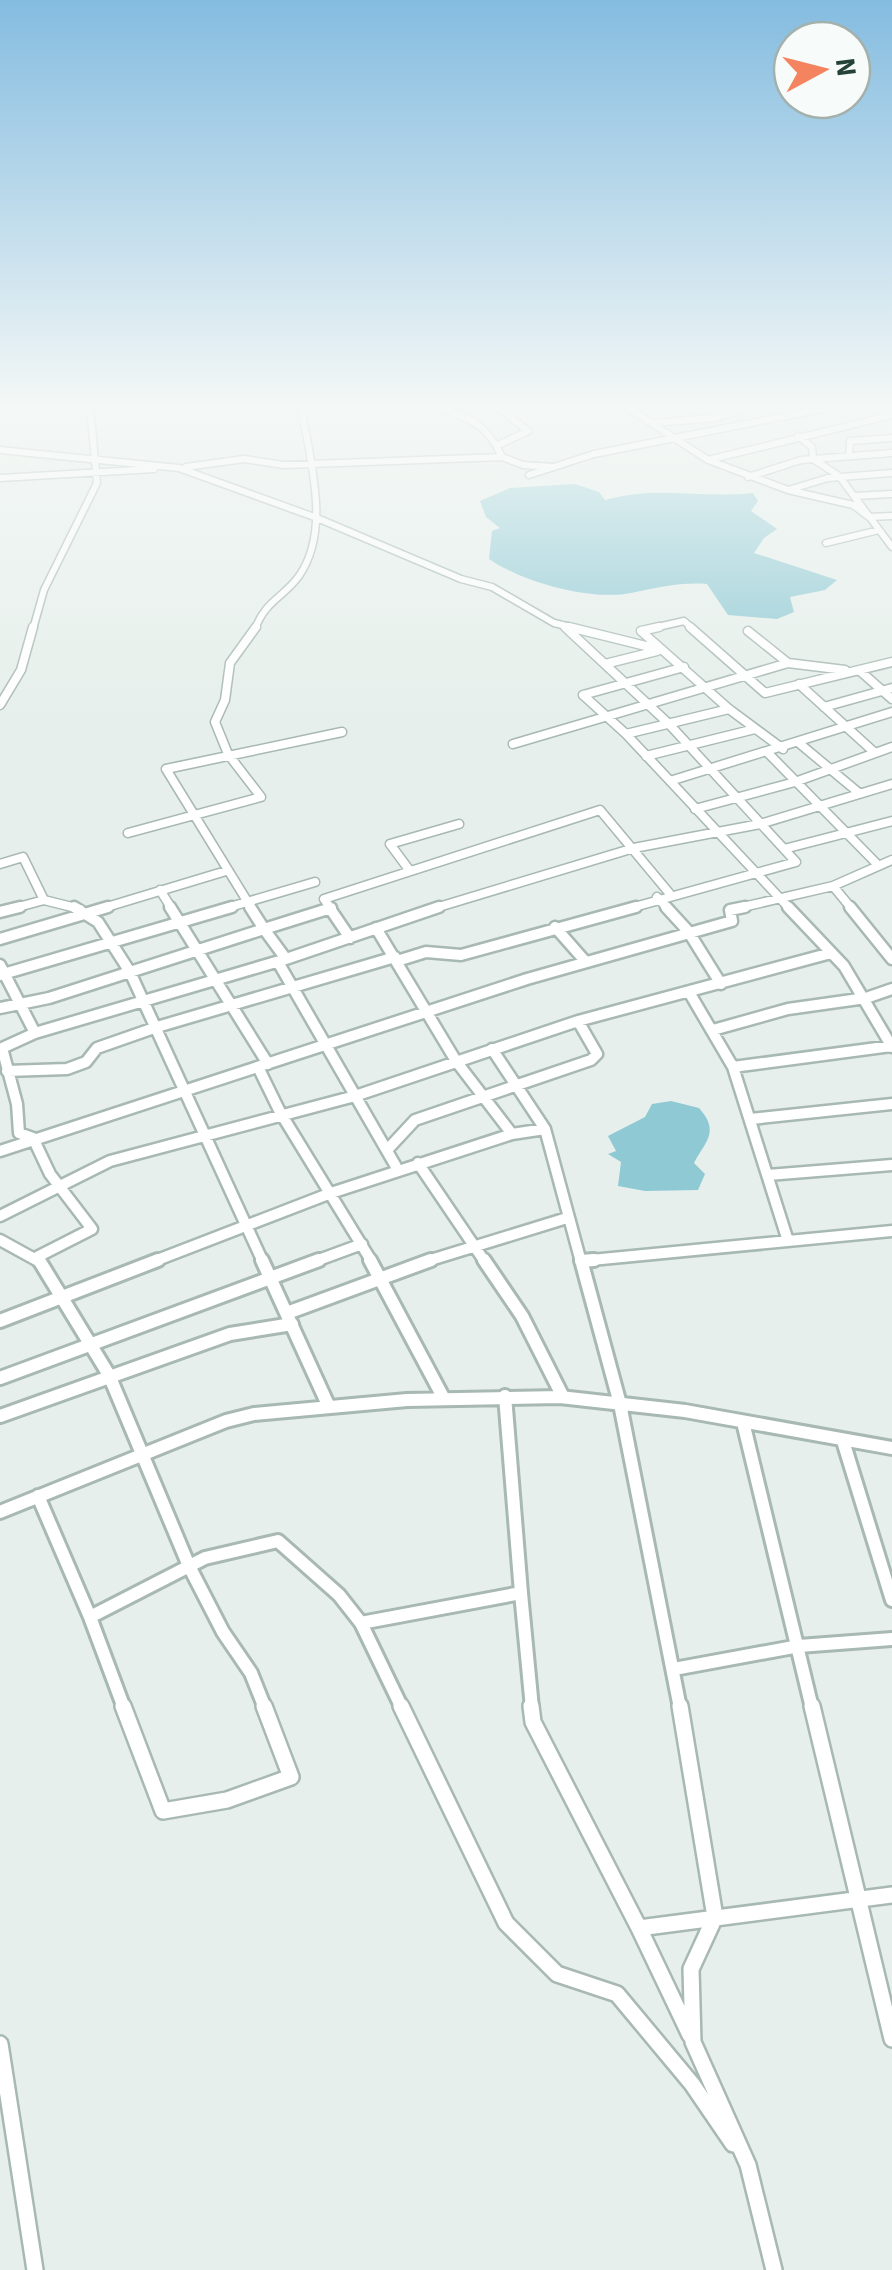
<svg xmlns="http://www.w3.org/2000/svg" width="892" height="2270" viewBox="0 0 892 2270" font-family="'Source Sans 3',sans-serif">
	<style>
		.water { fill: #8ec9d4 }
		.lines { fill: none; stroke-linecap: round; stroke-linejoin: round }
		.minor-far4-casing { stroke: #a8b8b2; stroke-width: 9 }
		.minor-far3-casing { stroke: #a8b8b2; stroke-width: 11 }
		.minor-far2-casing { stroke: #a8b8b2; stroke-width: 15 }
		.minor-far1-casing { stroke: #a8b8b2; stroke-width: 18 }
		.minor-casing { stroke: #a8b8b2; stroke-width: 20 }
		.minor-far4 { stroke: #fff; stroke-width: 6 }
		.minor-far3 { stroke: #fff; stroke-width: 8 }
		.minor-far2 { stroke: #fff; stroke-width: 10 }
		.minor-far1 { stroke: #fff; stroke-width: 12 }
		.minor { stroke: #fff; stroke-width: 15 }
	</style>
	<rect width="100%" height="100%" fill="#e6efeb"/>
	<path class="water" d="M575,484L599,492L605,500C660,485 699,499 753,493L758,501L751,511L777,529L764,538L754,553L837,580L825,590L790,597L794,612L777,619L728,615L707,584C680,582 657,588 631,593C590,601 522,582 489,559L492,531L500,528L486,517L480,501L510,488Z
		M671,1101L699,1108C721,1132 704,1143 694,1163L705,1174L698,1190L645,1191L618,1186L621,1162L608,1154L616,1151L608,1136L645,1117L652,1104Z"/>
	<g class="lines">
		<defs>
			<path id="minor-far4" d="M429,406C464,414 487,423 502,457
				M496,406L528,431L498,445
				M625,406L708,460L892,415
				M654,423L714,418L755,406
				M798,436L812,447L813,459L839,476L892,547
				M0,450L179,468L317,518L461,579L492,587L554,623L579,629
				M849,456L850,441L892,438
				M708,460L788,490L828,478L892,473
				M186,467L244,459L284,465L502,457L523,465L554,467
				M529,475L594,454L837,406
				M748,477L801,460L892,453
				M0,478L154,469
				M788,490L853,505L869,517L892,516
				M855,496L892,494
				M826,543L879,530
				M563,625L568,629
				M33,629L44,590L97,483L90,406
				M255,629C266,600 283,598 299,576C332,529 309,457 301,406
				M649,629L684,621L693,629"/>
			<path id="minor-far3" d="M565,627L669,724L796,862L627,909
				M569,627L662,650
				M690,627L765,693L892,662
				M641,631L659,627
				M641,631L729,709L783,749
				M748,631L788,663L845,670
				M605,664L657,651
				M859,670L892,699
				M799,684L874,752
				M583,695L626,734L790,909
				M583,695L684,667
				M0,705L21,670L33,627
				M824,707L892,688
				M626,734L729,709
				M799,743L859,793
				M513,744L788,663
				M768,753L877,864
				M646,756L755,729
				M670,781L892,712
				M695,809L795,782L892,747
				M128,833L261,797L228,754L215,722L225,700L230,663L256,627
				M784,849L892,821
				M0,864L23,857L44,900L80,909
				M410,871L390,844L459,824
				M833,886L852,909
				M160,890L172,909
				M657,897L668,909
				M11,909L44,900
				M100,909L226,871
				M223,909L315,882
				M252,909L166,769L342,732
				M331,909L324,899L600,810L670,894
				M432,909L634,848L760,824L892,784
				M734,909L833,886L892,860"/>
			<path id="minor-far2" d="M74,907L98,922L130,972L263,1262
				M170,907L268,1064
				M250,907L264,929L331,908
				M329,907L350,938
				M666,907L688,931L721,984
				M788,907L844,966L892,1047
				M850,907L892,959
				M0,912L20,907
				M555,927L585,961
				M376,928L456,1061L512,1134
				M0,939L108,907
				M397,961L426,952L461,955L636,907
				M278,962L398,1170
				M0,965L35,1033
				M0,975L232,907
				M689,992L733,1067L788,1241
				M0,1008L49,998L264,929L286,959
				M713,1030L788,1009L866,998L892,989
				M2,1048L17,1104L19,1133L33,1138L50,1174L92,1229L37,1257
				M0,1049L35,1033L286,959L439,907
				M492,1049L545,1129L581,1262
				M258,1067L280,1112L372,1262
				M733,1067L892,1046
				M7,1071L67,1069L86,1062L97,1048L157,1027L395,957
				M751,1119L892,1104
				M388,1149L415,1120L591,1060L597,1054L578,1021
				M0,1151L527,979L732,921L730,910L745,907
				M418,1163L485,1262
				M768,1175L892,1165
				M0,1216L110,1161L355,1096L578,1021L831,953
				M0,1240L40,1262
				M581,1261L892,1231
				M152,1262L331,1193L512,1134L545,1129
				M313,1262L362,1244
				M424,1262L567,1218"/>
			<path id="minor-far1" d="M39,1260L109,1375L189,1566L223,1632L251,1673L265,1708
				M262,1260L329,1407
				M370,1260L443,1397
				M484,1260L522,1316L563,1397
				M581,1260L620,1404L680,1708
				M581,1261L594,1260
				M287,1313L431,1260
				M0,1321L158,1260
				M0,1378L319,1260
				M0,1416L230,1334L292,1324
				M743,1422L812,1708
				M843,1441L892,1600
				M38,1496L90,1617L205,1558L278,1541L339,1595L361,1623L521,1593L505,1396
				M0,1512L226,1421L254,1414L407,1400L560,1397L685,1411L892,1448
				M521,1593L532,1708
				M90,1617L124,1708
				M361,1623L402,1708
				M674,1669L799,1646L892,1639"/>
			<path id="minor" d="M123,1706L163,1811L227,1800L291,1777L264,1706
				M401,1706L506,1923L557,1974L617,1994L692,2084L733,2144
				M531,1706L533,1722L639,1928L892,1895
				M680,1706L715,1917L691,1969L693,2042L748,2165L774,2270
				M812,1706L892,2039
				M639,1928L690,2035
				M0,2044L35,2270"/>
		</defs>
		<use href="#minor-far4" class="minor-far4-casing"/>
		<use href="#minor-far3" class="minor-far3-casing"/>
		<use href="#minor-far2" class="minor-far2-casing"/>
		<use href="#minor-far1" class="minor-far1-casing"/>
		<use href="#minor" class="minor-casing"/>
		<use href="#minor-far4" class="minor-far4"/>
		<use href="#minor-far3" class="minor-far3"/>
		<use href="#minor-far2" class="minor-far2"/>
		<use href="#minor-far1" class="minor-far1"/>
		<use href="#minor" class="minor"/>
	</g>
	<linearGradient id="sky" x2="0" y2="1"><stop stop-color="#84bce0"/><stop offset="0.56" stop-color="#f4f8f6"/><stop offset="1" stop-color="#f4f8f6" stop-opacity="0"/></linearGradient>
	<rect width="892" height="724" fill="url(#sky)"/>
	<g transform="translate(822 70) rotate(83)"><circle r="48" fill="#f7fbf9" stroke="#a3b1ad" stroke-width="2.5"/>
	<path d="M0-8L18 38L0 25L-18 38Z" fill="#f4845f"/>
	<text y="-15" font-size="28" font-weight="bold" text-anchor="middle" fill="#24423a">N</text>
	</g>
</svg>
